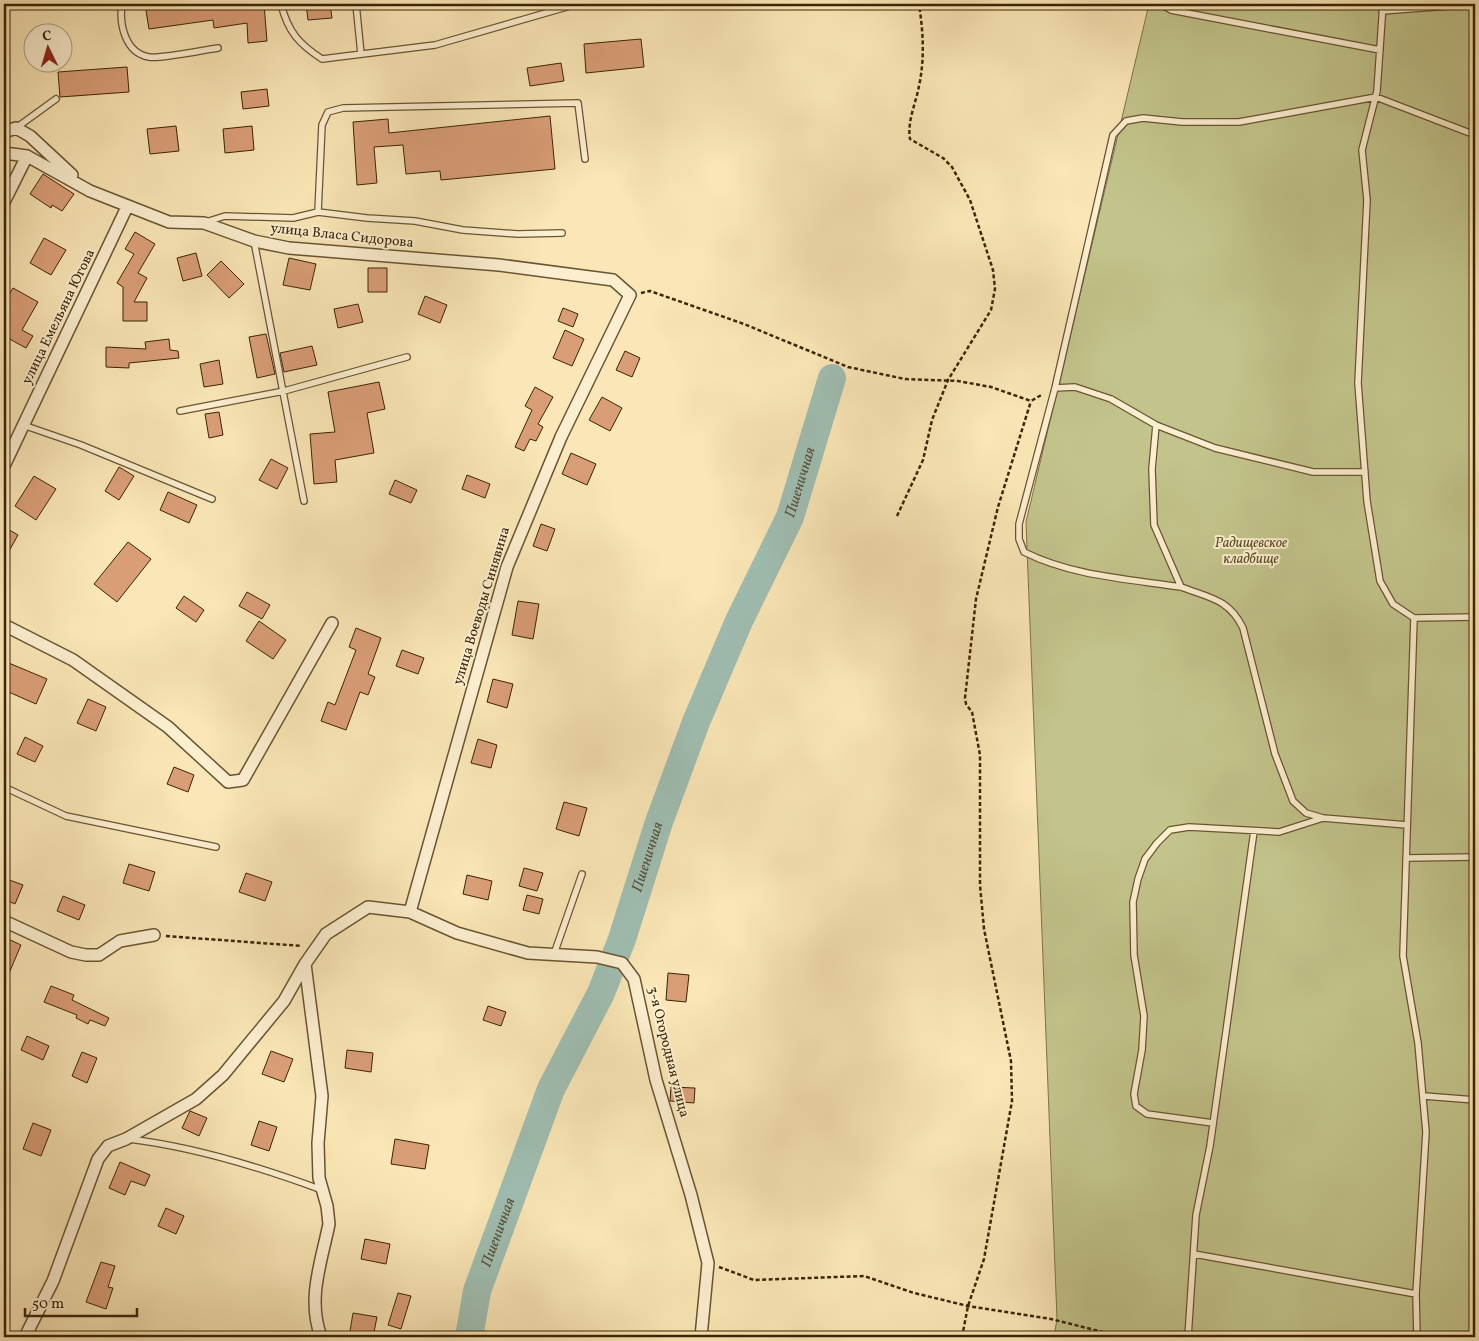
<svg xmlns="http://www.w3.org/2000/svg" width="1479" height="1341" viewBox="0 0 1479 1341" font-family="Vollkorn,serif">
	<style>
		.green { fill: #c2c48b; stroke: #7e7448 }
		.lines { fill: none; stroke-linecap: round; stroke-linejoin: round }
		.river { stroke: #9fbeb2; stroke-width: 28 }
		.building { fill: #da9e77; stroke: #3a2405 }
		.lane-casing { stroke: #6a5431; stroke-width: 8 }
		.street-casing { stroke: #6a5431; stroke-width: 14 }
		.path { stroke: #3a2405; stroke-width: 2.5; stroke-dasharray: 4 2.5; stroke-linecap: butt }
		.lane { stroke: #fcefd0; stroke-width: 5.5 }
		.street { stroke: #fcefd0; stroke-width: 11 }
		.labels { text-anchor: middle; dominant-baseline: central; stroke-width: 4; stroke-linejoin: round; paint-order: stroke }
		.street-label { font-size: 14px; fill: #3a2405; stroke: #fcefd0 }
		.park-label { font-size: 14px; font-style: italic; fill: #5c4c26; stroke: #fcefd0 }
		.water-label { font-size: 15px; font-style: italic; fill: #585239; stroke: #fcefd0 }
	</style>
	<rect width="100%" height="100%" fill="#fae6b6"/>
	<filter id="stains"><feTurbulence type="fractalNoise" baseFrequency=".004" numOctaves="4"/><feColorMatrix values="0 0 0 0 .2 0 0 0 0 .09 0 0 0 0 .02 0 0 0 .5 -.17"/></filter>
	<radialGradient id="worn" r=".72"><stop offset=".6" stop-color="#630" stop-opacity="0"/><stop offset="1" stop-color="#630" stop-opacity=".3"/></radialGradient>
	<path class="green" d="M1149,4H1475V1337H1054L1057,1319L1026,522Z"/>
	<g class="lines">
		<path class="river" id="s1" d="M469,1337L477,1291L551,1089L601,993L622,939L659,822L696,722L739,621L790,517L832,378"/>
	</g>
	<path class="building" d="M145,4H264L267,41L248,43L247,23L214,28L213,20L149,29Z
		M306,4H330L332,18L308,20Z
		M641,39L644,67L586,73L584,44Z
		M561,63L564,81L530,86L527,68Z
		M127,67L129,92L60,97L58,72Z
		M267,89L269,106L243,109L241,92Z
		M550,116L555,169L441,180L440,171L406,174L403,145L374,147L377,183L357,185L353,122L388,119L389,133Z
		M176,126L179,151L150,154L147,129Z
		M252,126L254,150L225,153L223,129Z
		M43,174L74,194L62,211L52,205L51,208L30,194Z
		M135,232L155,244L138,273L147,278L134,302H147V321H123V287L117,283L134,254L125,249Z
		M44,238L66,250L51,275L30,263Z
		M196,253L202,276L183,281L177,258Z
		M289,258L316,264L310,290L283,285Z
		M221,261L244,284L229,298L207,275Z
		M368,268H387V292H368Z
		M13,288L38,302L22,330L33,336L26,348L4,336V303Z
		M425,296L447,305L440,323L418,314Z
		M358,304L363,322L338,328L334,309Z
		M563,308L578,314L573,327L558,321Z
		M565,330L584,339L572,366L553,358Z
		M266,334L275,374L257,378L249,337Z
		M169,339L170,350L178,351L179,358L129,363V368L106,367V347L146,349L145,342Z
		M312,346L317,365L284,372L280,353Z
		M625,351L640,358L632,377L616,370Z
		M219,360L223,384L204,387L200,364Z
		M379,382L385,409L367,413L374,453L335,460L337,482L314,484L310,434L335,432L328,392Z
		M535,387L553,397L538,424L543,427L536,441L530,439L524,451L515,447L532,410L525,406Z
		M602,397L622,408L610,431L589,420Z
		M219,412L223,435L209,438L205,414Z
		M571,453L596,464L587,485L562,474Z
		M271,459L288,468L277,489L259,480Z
		M119,467L134,476L119,500L105,491Z
		M467,475L490,484L485,498L462,489Z
		M34,476L56,489L36,520L15,506Z
		M395,480L417,490L411,503L389,494Z
		M168,492L197,505L189,523L160,510Z
		M541,524L555,529L547,551L533,546Z
		M4,527L18,535L4,560Z
		M128,542L151,559L117,602L94,584Z
		M247,592L270,605L262,619L239,606Z
		M184,596L204,610L196,622L176,608Z
		M518,601L539,604L533,639L512,635Z
		M259,621L286,640L273,659L246,641Z
		M356,628L381,638L368,674L375,677L368,695L360,692L346,730L321,721L328,702L335,705L356,650L349,647Z
		M402,650L424,658L418,674L396,666Z
		M4,661L47,679L36,704L4,690Z
		M493,679L513,684L507,708L487,702Z
		M88,699L106,707L96,731L77,723Z
		M25,737L43,746L35,762L17,754Z
		M478,739L497,745L491,768L471,763Z
		M174,767L194,775L188,792L167,784Z
		M564,802L587,808L579,836L556,829Z
		M129,864L155,872L149,891L123,883Z
		M524,868L543,873L537,891L519,886Z
		M246,873L272,882L265,901L239,892Z
		M467,875L492,881L488,900L463,894Z
		M4,878L23,885L15,904L4,899Z
		M527,895L543,899L539,914L523,910Z
		M63,896L85,905L79,920L57,911Z
		M4,937L21,945L4,985Z
		M668,973L689,975L686,1002L666,1000Z
		M51,986L74,995L72,1000L109,1018L105,1026L90,1020L88,1024L76,1018L77,1015L44,1002Z
		M488,1006L506,1012L501,1026L483,1020Z
		M27,1036L49,1046L43,1060L21,1050Z
		M347,1050L373,1053L371,1072L345,1068Z
		M271,1051L293,1059L284,1082L262,1074Z
		M82,1052L97,1058L87,1083L72,1076Z
		M671,1087L695,1088L694,1103L670,1101Z
		M190,1111L207,1118L199,1136L182,1128Z
		M259,1121L277,1127L269,1151L251,1145Z
		M33,1123L51,1130L41,1156L23,1149Z
		M395,1139L429,1145L425,1169L391,1164Z
		M120,1162L150,1175L145,1186L131,1181L125,1195L109,1188Z
		M166,1208L184,1216L176,1234L158,1226Z
		M365,1239L390,1244L386,1264L361,1259Z
		M101,1262L115,1266L108,1287L113,1288L106,1309L86,1302Z
		M398,1293L411,1296L401,1329L388,1325Z
		M353,1313L377,1317L373,1337H349Z"/>
	<g class="lines">
		<defs>
			<path id="lane" d="M122,4C119,24 125,53 149,57C161,59 203,50 218,48
				M281,4C288,32 299,44 322,59L435,45L577,4
				M356,4L361,54
				M1161,4L1171,10L1380,50
				M1383,4L1377,91L1362,150L1367,200L1358,383L1367,501L1380,581L1393,604L1414,618L1403,956L1418,1043L1426,1132L1416,1294L1417,1337
				M1382,11L1475,4
				M16,128L56,99
				M318,212L367,218L415,221L463,230L518,234L562,233
				M206,222L225,216L293,218L318,212L322,125L328,112L343,108L578,103L585,159
				M254,241L304,501
				M1055,388L1075,387L1111,399L1156,425L1215,448L1313,472H1365
				M180,411L284,391L407,357
				M23,425L81,445L212,499
				M1156,425L1152,469L1154,525L1181,587C1210,598 1229,599 1243,628L1275,754L1293,801L1306,813L1323,818
				M1181,587C1128,579 1072,576 1024,552L1019,539V524L1055,388L1113,135L1126,121L1143,118L1182,122H1239L1376,97L1475,135
				M1414,618L1475,617
				M4,787L66,816L216,847
				M1406,858L1475,857
				M554,954L582,874
				M1424,1096L1475,1100
				M1213,1123L1147,1114L1136,1106L1134,1094L1142,1050L1144,1016L1134,955L1133,902L1138,879L1145,859L1157,843L1170,830L1189,827L1279,832L1323,818L1407,825
				M129,1139C195,1147 260,1167 322,1190
				M1194,1254L1416,1294
				M1188,1337L1196,1215L1210,1146L1254,831"/>
			<path id="street" d="M4,132L16,128L30,136L72,175
				M4,153L27,156L90,191L169,222L204,223L254,241L289,248L499,265L613,280L630,295L561,437L507,567L410,912
				M4,202L27,156
				M4,466L127,207
				M4,625L73,660L168,727L228,782L243,780L332,623
				M4,921L71,952L86,955H99L120,941L154,935
				M305,964L322,1096L318,1143L319,1178L327,1206L329,1224C321,1263 307,1299 321,1337
				M25,1337L53,1281L98,1159L108,1146L126,1139L196,1099L223,1075L284,1001L305,964L326,934L368,907L410,912L457,933L528,953L597,957L622,963L634,979L656,1080L691,1195L708,1263L701,1337"/>
		</defs>
		<use href="#lane" class="lane-casing"/>
		<use href="#street" class="street-casing"/>
		<path class="path" d="M641,293L650,291L744,324L848,367L905,379L958,381L991,387L1031,401L1043,394
			M897,516L923,460L932,420L948,380L991,310L995,289L993,270L970,200L952,167L943,158L910,139C907,121 916,103 919,86C925,58 923,31 919,4
			M166,936L302,946
			M719,1267L754,1280L864,1276L914,1293L968,1306L1051,1319L1119,1336L1163,1337
			M962,1337L968,1306L984,1259L1012,1101L1011,1061L984,929L980,885V755L972,712L966,704L965,698L976,599L998,507L1031,401"/>
		<use href="#lane" class="lane"/>
		<use href="#street" class="street"/>
	</g>
	<g class="labels">
		<g class="street-label">
			<text transform="translate(342 236) rotate(6)">улица Власа Сидорова</text>
			<text transform="translate(59 317) rotate(-64)">улица Емельяна Югова</text>
			<text transform="translate(482 606) rotate(-73)">улица Воеводы Синявина</text>
			<text transform="translate(668 1052) rotate(76)">3-я Огородная улица</text>
		</g>
		<g class="park-label">
			<text x="1251" y="543">Радищевское<tspan x="1251" dy="16">кладбище</tspan></text>
		</g>
		<g class="water-label">
			<text stroke="none"><textPath href="#s1" startOffset="919">Пшеничная</textPath></text>
			<text stroke="none"><textPath href="#s1" startOffset="514">Пшеничная</textPath></text>
			<text stroke="none"><textPath href="#s1" startOffset="109">Пшеничная</textPath></text>
		</g>
	</g>
	<rect width="1479" height="1341" fill="none" stroke="#fae6b6" stroke-width="20"/>
	<rect x="5" y="5" width="1469" height="1331" fill="none" stroke="#3a2405" stroke-width="2.5"/>
	<rect x="10" y="10" width="1459" height="1321" fill="none" stroke="#3a2405"/>
	<g transform="translate(48 48) rotate(355)"><circle r="24" fill="#fcefd0" stroke="#ae9e7f"/>
	<path d="M0-4L9 19L0 12L-9 19Z" fill="#8f2418"/>
	<text y="-8" font-size="14" font-weight="bold" text-anchor="middle" fill="#3a2405">С</text>
	</g>
	<path d="M25 1308v8h112v-8" fill="none" stroke="#3a2405" stroke-width="2.5"/>
	<text x="32" y="1308" font-size="15" fill="#3a2405" stroke="#fcefd0" stroke-width="4" paint-order="stroke">50 m</text>
	<rect width="100%" height="100%" filter="url(#stains)"/>
	<rect width="100%" height="100%" fill="url(#worn)"/>
</svg>
